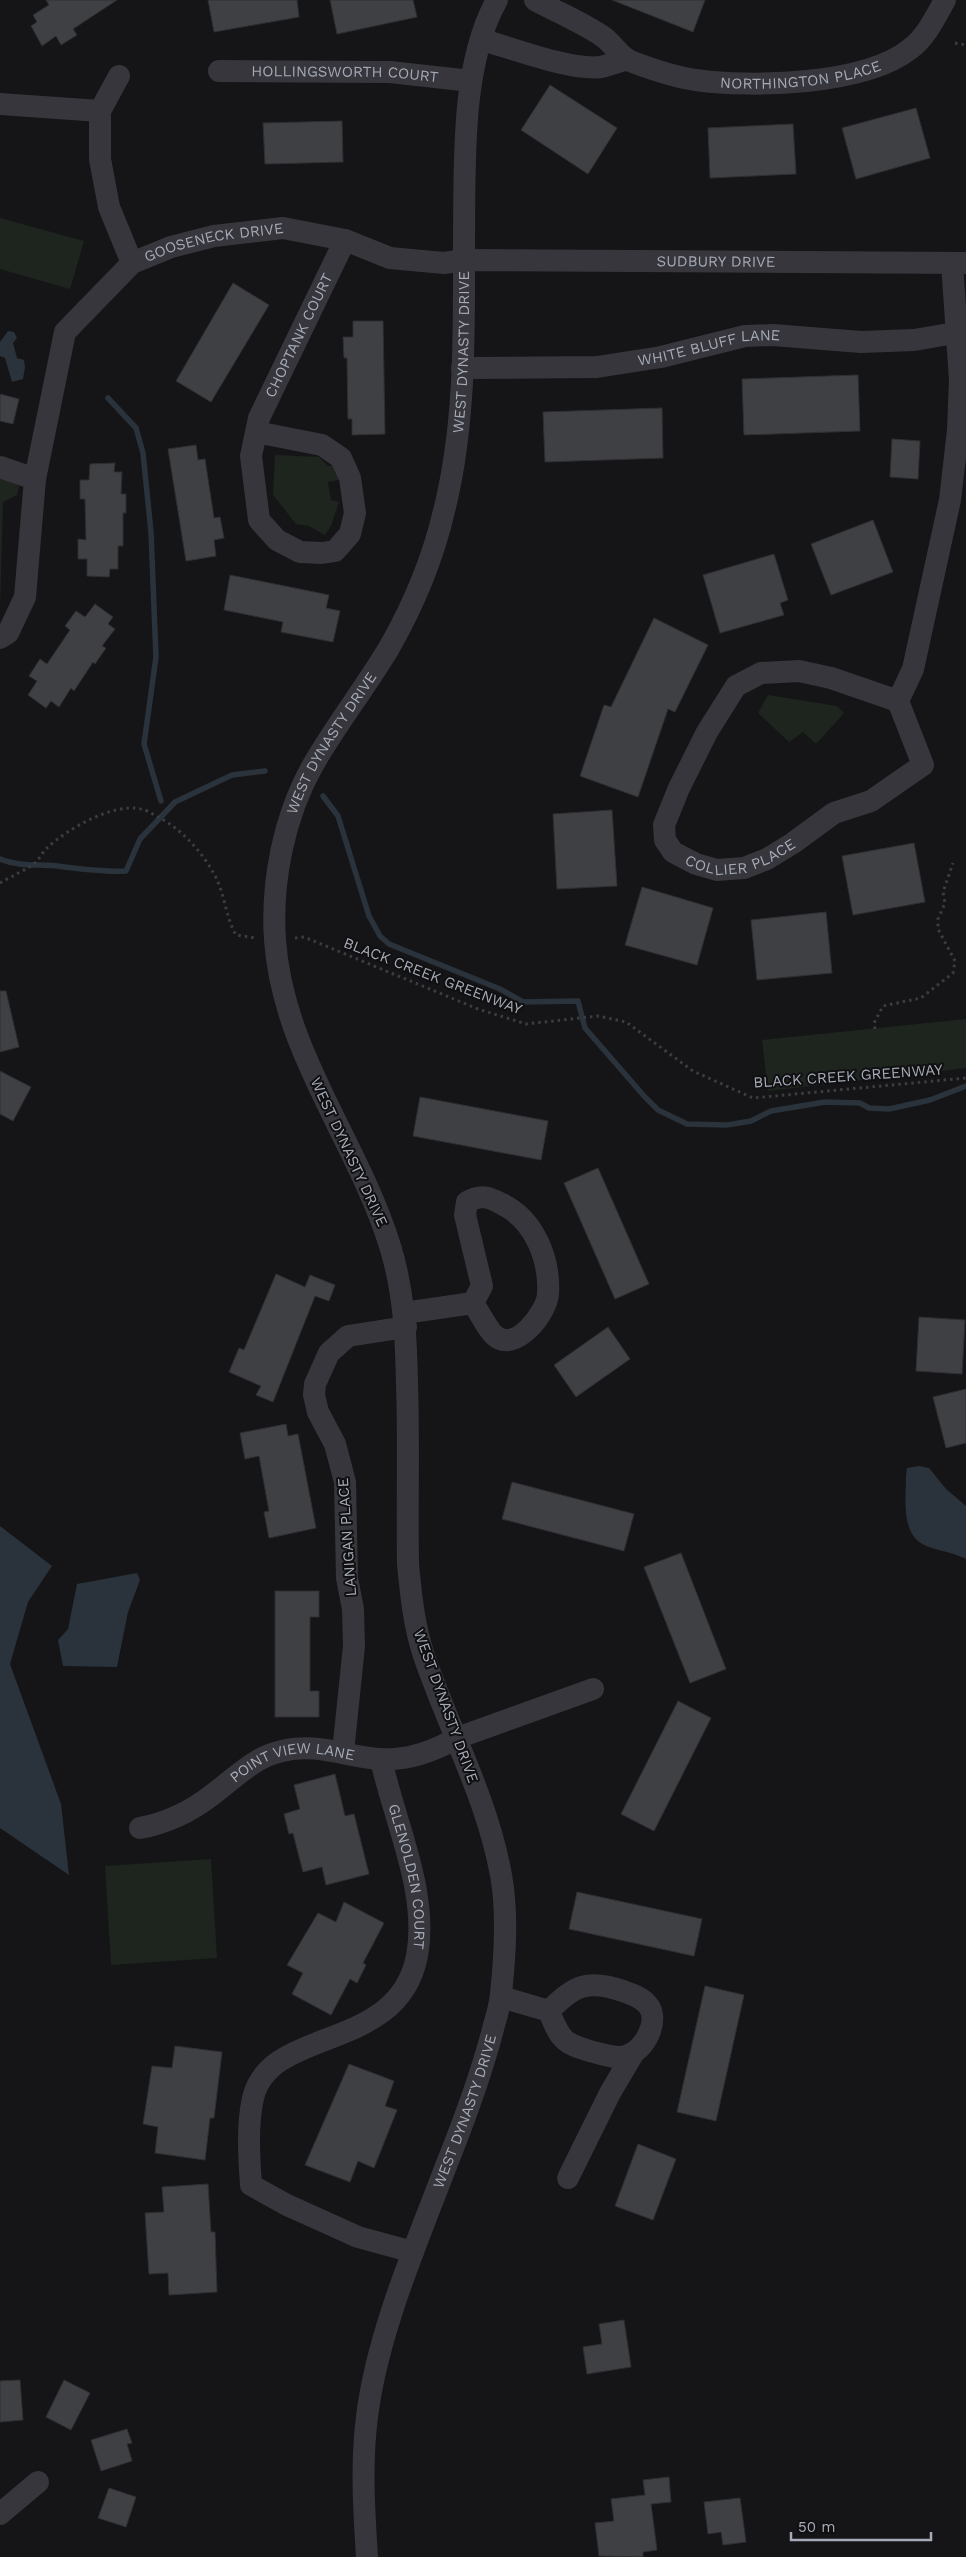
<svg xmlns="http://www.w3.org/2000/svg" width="966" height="2557" viewBox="0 0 966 2557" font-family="'Work Sans',sans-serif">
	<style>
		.green { fill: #1d251e }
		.water { fill: #2a333b }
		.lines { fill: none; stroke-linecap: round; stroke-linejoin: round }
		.stream { stroke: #2a333b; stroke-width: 5.5 }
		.building { fill: #3f4044; stroke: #2f2f33 }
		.path { stroke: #3c3d43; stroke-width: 3; stroke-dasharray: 2.5 4; stroke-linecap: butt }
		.minor { stroke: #36363c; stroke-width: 22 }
		.labels { text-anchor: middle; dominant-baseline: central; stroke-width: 4; stroke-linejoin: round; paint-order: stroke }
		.street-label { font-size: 15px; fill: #a6abb7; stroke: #101012 }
	</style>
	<rect width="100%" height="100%" fill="#151517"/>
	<path class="green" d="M0,218L84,241L70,289L0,269Z
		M275,455L319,457L328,466L337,465L340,472L338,480L328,482L331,500L339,502L331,526L325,535L309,526L296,524L273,495Z
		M0,476L19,486L17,495L3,502L0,608Z
		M768,695L837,706L844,713L816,744L803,732L789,742L758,713Z
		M966,1019V1068L768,1091L762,1040Z
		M211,1859L217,1958L111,1965L105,1866Z"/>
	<path class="water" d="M8,331L14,332L17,338L13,343L17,358L24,360L25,367L23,379L12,382L5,358L0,356V342Z
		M919,1466L929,1468L946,1489L966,1506V1559C954,1553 941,1551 929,1547C900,1538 906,1501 906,1476L907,1468Z
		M0,1526L52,1566L28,1602L10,1664L61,1804L69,1875L0,1828Z
		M137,1573L140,1580L128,1612L117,1667L63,1666L58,1640L68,1629L77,1584Z"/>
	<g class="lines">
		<path class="stream" d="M108,398L136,428L143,453L151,532L156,657L144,744L161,801
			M323,796L338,816L369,916L380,936L389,944L500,989L523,1002L578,1001L585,1028L644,1096L658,1110L687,1124L727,1125L751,1121L771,1111L825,1102L860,1103L869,1108L889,1109L930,1100L966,1086
			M0,859C19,867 37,864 57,866C81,869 102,872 126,871L140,839L175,802L232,775L265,771"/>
	</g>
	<path class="building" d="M46,0H117L73,29L77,35L61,45L56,36L42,46L31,26L37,22L33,15L49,5Z
		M208,0H297L299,17L214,32Z
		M330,0H413L417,17L337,34Z
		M612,0H705L693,32Z
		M550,85L617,128L588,174L521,130Z
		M916,108L930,158L856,179L842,128Z
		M342,121L343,162L265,164L263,123Z
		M793,124L796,174L710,178L708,128Z
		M233,283L269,305L211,402L176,381Z
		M353,321H383L385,434L352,435V419H348L347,358H344L343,337H353Z
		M858,375L860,431L744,435L742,379Z
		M0,394L19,399L13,424L0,421Z
		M662,408L663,458L545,462L543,412Z
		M892,439L920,441L918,479L890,477Z
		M196,445L198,460L205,459L214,518L220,517L224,538L214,540L216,556L186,561L168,449Z
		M115,463L114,472H122L121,494H126V513H123V546H118V569H110L109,577L87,576V559H78V539L86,540L85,499H80V480H89L90,464Z
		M873,520L893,572L831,595L811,544Z
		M774,554L788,600L780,603L784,615L720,633L703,575Z
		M230,575L329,595L326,608L340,611L333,642L281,632L283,622L224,610Z
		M95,604L113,617L108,624L115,629L102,646L106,648L95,664L93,662L74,691L71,688L59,707L51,701L46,708L28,695L37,681L29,676L40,659L47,664L70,630L65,626L76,611L85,617Z
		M654,618L708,645L675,712L668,709L638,797L580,776L604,705L611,707Z
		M612,810L617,886L557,889L553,814Z
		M914,843L925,902L853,915L842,856Z
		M642,887L713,908L697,965L625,945Z
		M826,912L832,973L757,980L751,920Z
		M0,991H6L19,1047L0,1052Z
		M0,1071L31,1087L13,1121L0,1114Z
		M420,1097L548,1121L541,1160L413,1136Z
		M598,1168L649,1284L615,1299L564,1183Z
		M276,1274L305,1287L310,1275L335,1285L329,1301L315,1296L273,1402L256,1395L261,1386L229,1372L239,1348L244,1350Z
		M919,1317L965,1320L962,1374L916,1371Z
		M608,1327L630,1359L576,1397L554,1365Z
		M966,1389V1443L946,1448L933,1397Z
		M286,1424L288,1436L298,1434L316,1528L269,1538L264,1512L269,1511L259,1456L245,1459L240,1433Z
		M512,1482L634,1514L624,1551L502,1519Z
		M681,1553L726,1669L690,1683L644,1567Z
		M275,1591H319V1617H310V1691H319V1717H275Z
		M678,1701L711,1718L654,1831L621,1814Z
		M335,1774L345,1816L354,1814L369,1874L326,1885L322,1867L303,1872L293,1833L289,1834L284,1814L300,1809L294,1785Z
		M577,1892L702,1919L694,1956L569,1929Z
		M344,1902L384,1923L363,1963L366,1965L357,1983L350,1979L331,2015L292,1994L303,1973L287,1965L318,1913L336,1922Z
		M705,1986L744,1995L716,2121L677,2112Z
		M175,2046L222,2052L214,2118H210L205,2160L155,2153L158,2127L143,2124L152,2066L172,2068Z
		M349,2064L394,2081L385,2106L397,2110L374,2168L358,2161L350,2182L305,2165Z
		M638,2144L676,2159L653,2220L615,2206Z
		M208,2184L211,2232H215L217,2292L169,2295L168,2273L149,2274L145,2213L164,2212L162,2187Z
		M624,2320L631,2367L587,2374L583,2347L602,2344L599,2324Z
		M20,2380L23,2420L0,2422V2381Z
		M64,2380L90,2393L71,2430L46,2417Z
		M127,2429L132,2443L127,2444L132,2461L101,2471L91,2440Z
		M669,2477L671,2502L651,2504L657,2550L643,2552V2557L599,2556L595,2523L614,2521L611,2499L645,2495L643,2480Z
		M109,2488L136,2497L126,2527L98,2518Z
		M740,2498L746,2542L723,2545L721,2532L708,2534L704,2502Z"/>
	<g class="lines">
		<path class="path" d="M955,43L966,45
			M0,883C12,876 26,870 36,862C40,858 42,853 46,849C65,830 114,802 141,809C148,810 155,816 162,819C184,832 202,852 214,874C225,893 225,916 236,935L256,938
			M295,938L304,937L478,1009L526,1024L598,1016L626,1022L693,1071L753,1098L966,1078
			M875,1029L874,1023L883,1006L921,998L953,973L955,961L938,929V919L945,903L943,892L953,863"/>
		<g class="minor">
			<path id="s1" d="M535,0C557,12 581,22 602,36C612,42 619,56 630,61C651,69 673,77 696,80C751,88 865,85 910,49C926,37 935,18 945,0"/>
			<path d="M482,40C513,48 571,71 601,67C609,65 618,62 627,59"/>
			<path id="s2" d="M219,71L390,72L471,81"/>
			<path d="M119,76L100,111V159L109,207L132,263"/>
			<path d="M0,104L100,111"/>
			<path id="s3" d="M462,368L597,367L661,357L745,336L773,335L861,342L914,340L955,333"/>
			<path id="s4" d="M256,432L322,445L341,458L350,478L355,513L350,534L335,551L322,553L300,552L277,540L259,520L251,456L259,418L345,240"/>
			<path d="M0,467L35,479"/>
			<path id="s5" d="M0,638L8,633L25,597L35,479L65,332L132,263L171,247L214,236L283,228L345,240L390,258L444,263L464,260L966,263"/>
			<path id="s6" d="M898,701L831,678L799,671L761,673L736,686L707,732L679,788L664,825L665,840L673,852L696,864L717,870L744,868L767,859L793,843L834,813L871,801L923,765L898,701L913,669L950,500L958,430L960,380L952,263"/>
			<path d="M404,1313L473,1303C480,1313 486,1327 494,1335C515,1355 547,1312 548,1294C550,1260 535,1220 502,1204C489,1197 481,1194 467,1202L465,1215L482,1286L473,1303"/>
			<path d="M343,1752L354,1646L353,1609L347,1578L345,1482L335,1444L318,1412L314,1395L315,1384L329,1353L348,1336L406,1327"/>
			<path id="s7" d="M381,1759C394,1821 429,1892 417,1956C398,2054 270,2025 253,2098C247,2125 249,2157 251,2185L287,2205L358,2237L413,2252"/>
			<path id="s8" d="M140,1828C167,1823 190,1812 212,1795C235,1778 254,1757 282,1751C316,1742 347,1757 380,1759C407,1761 434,1751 457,1738L593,1689"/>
			<path d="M501,1997L549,2011C574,1985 588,1979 623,1991C631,1994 641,1997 647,2004C661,2019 645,2051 626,2056C617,2059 606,2055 597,2053C564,2044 561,2042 549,2011"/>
			<path d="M568,2178L610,2093L633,2054"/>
			<path d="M0,2514L38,2482"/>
			<path id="s9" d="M367,2557C364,2511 361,2463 367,2417C377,2334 416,2245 446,2166C464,2121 481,2076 493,2029C496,2018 500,2006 501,1994C505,1956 508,1913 501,1875C487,1798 449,1729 424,1656C414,1626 411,1595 408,1564C407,1504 409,1444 407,1383C406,1336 404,1291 390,1246C357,1140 283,1053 275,940C271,882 284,816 313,765C336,725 365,688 389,648C413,606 433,558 444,511C466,424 464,331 464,242C465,169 460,65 497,0"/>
		</g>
	</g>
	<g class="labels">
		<g class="street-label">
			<text stroke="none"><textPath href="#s1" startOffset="288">NORTHINGTON PLACE</textPath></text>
			<text stroke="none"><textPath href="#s2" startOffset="126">HOLLINGSWORTH COURT</textPath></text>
			<text stroke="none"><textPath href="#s5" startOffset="499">GOOSENECK DRIVE</textPath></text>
			<text stroke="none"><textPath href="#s5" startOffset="1008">SUDBURY DRIVE</textPath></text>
			<text stroke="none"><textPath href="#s4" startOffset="475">CHOPTANK COURT</textPath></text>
			<text stroke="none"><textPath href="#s3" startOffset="249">WHITE BLUFF LANE</textPath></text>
			<text stroke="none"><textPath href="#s9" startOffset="2308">WEST DYNASTY DRIVE</textPath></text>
			<text stroke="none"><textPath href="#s9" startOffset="1888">WEST DYNASTY DRIVE</textPath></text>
			<text stroke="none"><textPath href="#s6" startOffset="429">COLLIER PLACE</textPath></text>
			<text transform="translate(433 976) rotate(21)">BLACK CREEK GREENWAY</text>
			<text transform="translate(848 1076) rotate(-4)">BLACK CREEK GREENWAY</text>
			<text transform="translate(349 1152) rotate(65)">WEST DYNASTY DRIVE</text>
			<text transform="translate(347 1537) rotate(-94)">LANIGAN PLACE</text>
			<text transform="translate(446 1706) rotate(70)">WEST DYNASTY DRIVE</text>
			<text stroke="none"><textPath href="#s8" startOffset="171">POINT VIEW LANE</textPath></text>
			<text stroke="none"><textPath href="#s7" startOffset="121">GLENOLDEN COURT</textPath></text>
			<text stroke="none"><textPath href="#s9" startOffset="462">WEST DYNASTY DRIVE</textPath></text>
		</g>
	</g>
	<path d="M791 2532v8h140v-8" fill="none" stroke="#a6abb7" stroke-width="2.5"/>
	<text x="798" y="2532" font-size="15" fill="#a6abb7" stroke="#101012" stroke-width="4" paint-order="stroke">50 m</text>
</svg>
